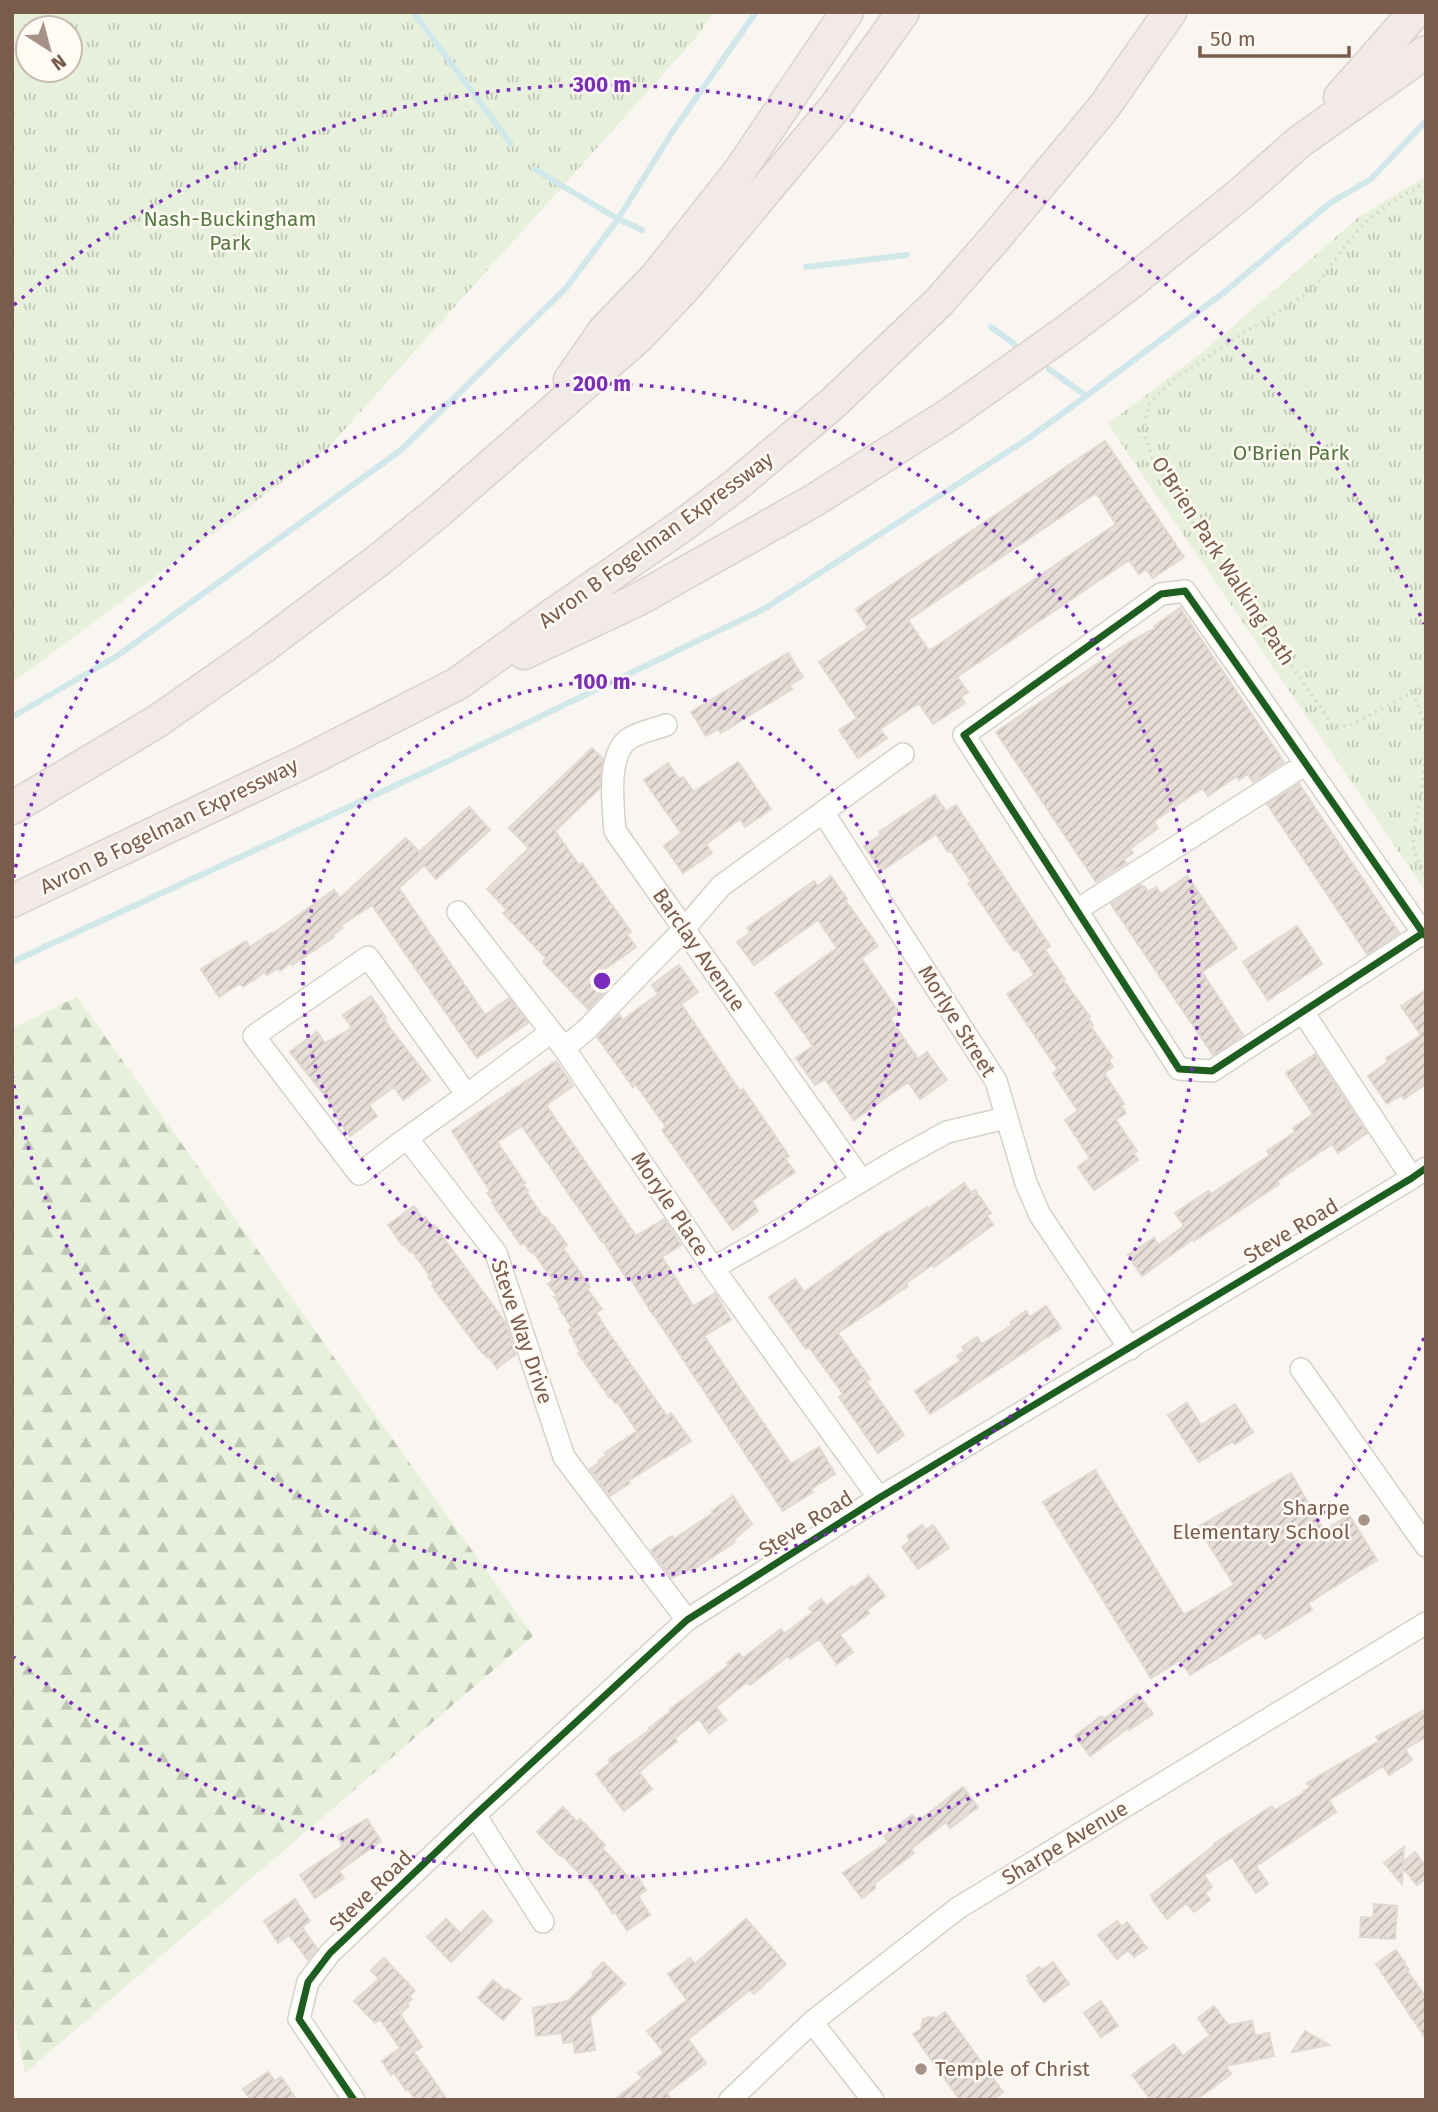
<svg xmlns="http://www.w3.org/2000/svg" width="1438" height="2112" viewBox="0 0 1438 2112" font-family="'Fira Sans',sans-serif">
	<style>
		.forest { fill: url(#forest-firs) }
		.park { fill: url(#park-tufts); fill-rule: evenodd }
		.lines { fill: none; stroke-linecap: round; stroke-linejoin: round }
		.stream { stroke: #d0e8ea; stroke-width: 6 }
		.building { fill: url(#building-hatch); stroke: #e2d8d2; stroke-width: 2; fill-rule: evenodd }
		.minor-casing { stroke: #d7d1cb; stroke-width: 24 }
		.highway-casing { stroke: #dad1cc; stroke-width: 35 }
		.path { stroke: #dcd5d0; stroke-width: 3.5; stroke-dasharray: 2 5; stroke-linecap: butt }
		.minor { stroke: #fefefd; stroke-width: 21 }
		.highway { stroke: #f2eae7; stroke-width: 32 }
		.cycleway-casing { stroke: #fffaf3; stroke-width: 11 }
		.cycleway { stroke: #1b5e20; stroke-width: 7 }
		.ring { fill: none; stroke: #7b2cbf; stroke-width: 3.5; stroke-dasharray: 3.5 7 }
		.poi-dot { fill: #a69286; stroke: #fffaf3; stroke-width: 2.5 }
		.labels { text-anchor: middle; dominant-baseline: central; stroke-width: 5; stroke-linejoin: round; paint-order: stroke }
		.park-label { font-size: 21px; fill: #537a41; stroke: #fffaf3 }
		.street-label { font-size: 21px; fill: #7a5c4d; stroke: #fffaf3 }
		.poi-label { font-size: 21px; fill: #7a5c4d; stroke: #fffaf3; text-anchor: end }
		.centre { fill: #7b2cbf; stroke: #fffaf3; stroke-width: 3.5 }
		.ring-label { font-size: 21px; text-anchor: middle; font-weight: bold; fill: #7b2cbf; stroke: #fffaf3; stroke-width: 5; stroke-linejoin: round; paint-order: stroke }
	</style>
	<defs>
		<pattern id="forest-firs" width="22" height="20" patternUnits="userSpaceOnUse" patternTransform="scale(1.75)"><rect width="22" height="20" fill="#e7f0db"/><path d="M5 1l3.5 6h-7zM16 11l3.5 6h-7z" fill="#c0c6b4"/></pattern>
		<pattern id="park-tufts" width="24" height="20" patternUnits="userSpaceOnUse" patternTransform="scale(1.75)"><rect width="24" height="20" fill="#e7f0db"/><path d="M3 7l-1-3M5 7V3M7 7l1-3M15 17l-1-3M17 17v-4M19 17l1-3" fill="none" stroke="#c0c6b4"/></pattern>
		<pattern id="building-hatch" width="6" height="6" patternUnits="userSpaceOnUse" patternTransform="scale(1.75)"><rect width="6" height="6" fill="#e6ded7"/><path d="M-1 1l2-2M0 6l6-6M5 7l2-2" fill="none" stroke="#bfb7b1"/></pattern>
	</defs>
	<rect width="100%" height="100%" fill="#f9f5f0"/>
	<path class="forest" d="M77,997L533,1636L25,2073L12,2011V1028Z"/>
	<path class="park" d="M12,12H714L699,34L329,447L12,683ZM28,28H70V70H28Z
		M1426,176V892L1108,424L1208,348L1359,217Z"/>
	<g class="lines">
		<path class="stream" d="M413,12L511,144
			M534,169L618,219L642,230
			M806,267L907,255
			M991,327L1014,344
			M1086,396L1227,290L1330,203L1371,179L1426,121
			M12,717L117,656L401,450L566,288L618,219L673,131L756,12
			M12,962L429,770L764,609L1029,438L1086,396L1049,369"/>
	</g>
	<path class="building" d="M1105,441L1184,557L1153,578L1146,569L1139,574L1129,560L957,677L968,692L961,697L965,703L933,724L919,703L880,729L887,738L858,758L839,730L857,718L819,662L868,628L856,609ZM1096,493L1116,524L929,651L908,620Z
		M1180,608L1284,762L1253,782L1247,774L1239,780L1237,776L1208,796L1202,788L1154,821L1158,828L1130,849L1133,853L1124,859L1126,863L1096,882L996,732L1128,643L1155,628L1154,626Z
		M788,653L803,677L789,686L792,689L721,733L718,729L706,736L691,712Z
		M592,748L603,759L600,788L555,831L579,865L582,863L631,932L627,934L636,947L598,974L610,986L588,1009L543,962L546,958L503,913L507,910L487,889L529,848L509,828Z
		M738,762L771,809L745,827L740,819L706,844L712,853L683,873L664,846L681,833L644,780L668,763L679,779L683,777L694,792Z
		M1299,784L1399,933L1367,954L1267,804Z
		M935,795L946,811L956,805L1050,946L1045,950L1065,979L1063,980L1090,1017L1088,1018L1093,1025L1091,1027L1112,1057L1109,1060L1113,1067L1104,1073L1124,1104L1121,1106L1126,1113L1116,1120L1137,1151L1133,1153L1138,1160L1094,1190L1078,1167L1090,1158L1065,1120L1078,1111L1053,1073L1058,1070L1007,994L1034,975L1017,949L1014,951L968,883L971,881L950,850L948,852L936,834L881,871L864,846L881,835L879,832Z
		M469,807L490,830L436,879L424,865L399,888L485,1015L509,998L528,1023L477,1058L372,905L340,926L342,928L333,935L334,937L292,965L290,963L280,971L278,968L267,975L265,972L243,987L240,983L219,997L201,969L246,941L250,947L271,933L272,934L334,890L340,898L406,838L419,852Z
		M831,876L847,899L845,900L878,946L861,958L899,1012L890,1018L918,1059L927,1052L947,1080L920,1099L908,1082L854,1120L825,1079L815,1085L796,1058L813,1046L775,993L837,948L818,920L754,965L737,942L750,933L747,928L814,881L818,886Z
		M1187,876L1237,948L1202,972L1243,1035L1213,1055L1111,904L1141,885L1142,887L1144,886L1148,892L1156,887L1161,894Z
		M1297,926L1322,964L1268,1000L1243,962Z
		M679,965L698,992L681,1004L740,1091L743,1089L789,1156L785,1158L795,1172L752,1201L758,1211L733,1230L662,1130L666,1127L636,1085L633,1087L597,1037L619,1015L623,1020L658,994L652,985Z
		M1426,990V1084L1404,1099L1401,1095L1387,1104L1368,1076L1388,1062L1386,1058L1421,1035L1401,1006Z
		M371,996L386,1018L384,1019L390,1028L430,1080L403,1100L394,1087L369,1105L377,1116L350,1136L334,1114L336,1112L329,1104L331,1103L290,1052L317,1032L325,1043L352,1028L343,1015Z
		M1315,1054L1367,1133L1338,1153L1332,1144L1277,1181L1279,1184L1194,1241L1193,1239L1142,1276L1128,1255L1154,1238L1158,1245L1184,1226L1175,1213L1208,1191L1211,1194L1270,1155L1267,1151L1295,1132L1293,1128L1313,1114L1286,1073Z
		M556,1061L573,1086L546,1105L636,1236L664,1219L681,1245L662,1257L693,1306L715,1293L731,1320L704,1336L791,1464L819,1447L835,1474L811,1489L813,1492L783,1511L654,1315H653L629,1276L626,1278L603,1241L602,1242L522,1126L497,1142L525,1183L523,1184L528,1191L527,1193L544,1218L546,1217L551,1224H552L567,1245L563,1248L590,1287L587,1289L602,1309L596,1313L610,1335L667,1416L671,1413L691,1441L628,1481L630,1483L610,1496L590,1469L599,1463L598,1461L607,1455L605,1453L637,1431L617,1402L615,1403L610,1396L609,1397L578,1353L580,1352L569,1330L572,1328L559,1308L561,1307L554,1297L557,1296L548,1284L553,1280L533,1252L531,1253L524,1243L521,1245L492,1203L494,1202L487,1193L490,1191L452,1131Z
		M964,1183L971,1193L975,1190L991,1213L987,1215L993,1225L934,1267L932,1265L906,1283L908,1286L838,1333L870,1379L866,1381L904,1435L878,1453L839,1397L843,1394L809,1347L806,1349L769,1297L795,1279L804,1292L889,1231L890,1232L927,1207L928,1209Z
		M414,1206L423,1219L425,1217L432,1226L434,1225L505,1322L516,1354L497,1368L488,1356L487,1357L479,1349L432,1286L434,1284L428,1277L430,1276L412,1251L410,1252L405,1245L403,1246L388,1225Z
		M1046,1306L1061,1328L930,1414L915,1391L960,1361L957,1356L965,1351L962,1347L977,1337L982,1344L1012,1325L1010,1322L1026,1311L1030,1317Z
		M1187,1403L1201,1425L1235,1404L1253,1432L1235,1444L1233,1441L1199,1462L1168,1415Z
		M1095,1470L1184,1615L1234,1585L1198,1527L1291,1473L1324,1531L1349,1515L1377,1560L1308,1603L1312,1610L1265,1639L1260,1632L1190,1675L1180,1660L1151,1678L1043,1502Z
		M733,1496L752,1524L733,1540L735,1542L691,1571L690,1569L672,1578L651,1550L672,1536L674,1539L713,1513L712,1511Z
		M922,1525L926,1530L933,1525L949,1548L918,1569L902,1547L910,1541L907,1536Z
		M869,1576L885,1596L867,1610L869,1613L840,1635L853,1652L837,1664L819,1639L790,1659L788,1656L750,1685L747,1682L716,1707L726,1720L709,1733L699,1719L675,1738L677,1741L639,1772L652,1789L624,1811L596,1774L610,1763L608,1760L650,1730L649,1728L670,1712L669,1710L729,1665L727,1663L739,1653L743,1658L781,1629L784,1634L813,1612L809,1608L821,1599L827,1606L852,1586L854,1588Z
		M1138,1694L1153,1714L1129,1730L1128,1728L1090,1756L1075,1736L1101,1716L1104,1719Z
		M1426,1709V1737L1405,1749L1412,1760L1389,1775L1383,1766L1329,1800L1336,1812L1256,1866L1268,1884L1256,1893L1232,1857L1204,1875L1212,1887L1205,1893L1210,1900L1194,1912L1186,1903L1167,1919L1152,1899L1153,1898L1151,1895L1215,1845L1214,1844L1272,1806L1275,1810L1305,1792L1304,1791L1310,1787L1307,1783L1379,1741L1376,1737Z
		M963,1787L978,1807L950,1828L946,1822L911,1849L914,1853L875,1883V1888L862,1898L843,1873L888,1842L884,1836L912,1815L918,1821Z
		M563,1807L577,1822L580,1819L605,1845L602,1848L632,1881L638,1877L646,1890L638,1896L650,1915L627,1930L615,1912L613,1914L598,1890L585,1875L583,1877L562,1855L560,1856L537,1832Z
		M367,1819L381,1841L339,1871L344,1878L315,1898L300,1875L343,1846L337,1836Z
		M1404,1847L1403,1862L1415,1852L1426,1866V1878L1417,1885L1403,1868L1402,1884L1384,1863Z
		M295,1899L310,1921L302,1927L317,1949L308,1960L289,1935L278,1943L264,1921Z
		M1374,1904L1397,1906L1395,1939L1360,1937L1361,1917L1373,1918Z
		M483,1911L492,1921L451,1962L427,1937L446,1919L460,1933Z
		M746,1919L786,1964L754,1994L750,1990L688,2039L706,2063L667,2093L672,2100H614L642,2078L638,2073L664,2053L647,2031L687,2000L668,1974L690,1958L695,1964Z
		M1117,1921L1122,1927L1127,1922L1147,1948L1134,1957L1128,1950L1117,1959L1098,1935Z
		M1396,1950L1405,1963L1404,1964L1409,1970L1407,1971L1426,1997V2039L1376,1964Z
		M384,1958L415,1991L409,1996L412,1999L407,2003L409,2006L400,2014L422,2047L414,2052L447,2100H416L408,2089L406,2090L394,2073L391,2075L382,2061L400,2048L380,2019L375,2023L354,2001L379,1979L371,1970Z
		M603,1962L625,1984L590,2017L595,2050L575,2053L574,2042L563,2043L562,2033L536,2036L533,2008L568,2001L594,1976L592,1973Z
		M1053,1962L1069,1984L1044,2002L1028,1981L1030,1979L1027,1976L1039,1967L1042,1970Z
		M493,1980L506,1991L508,1989L521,1999L503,2020L478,1998Z
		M1101,2001L1118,2026L1101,2037L1084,2013Z
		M1214,2006L1228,2025L1252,2021L1255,2036L1269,2033L1274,2056L1226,2066L1231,2074L1196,2100H1151L1132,2075L1174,2044L1183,2056L1210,2035L1198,2018Z
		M945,2012L1003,2092L993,2100H960L913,2034L921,2029L923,2019L929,2017L937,2018Z
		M1305,2031L1329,2045L1292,2052Z
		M268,2072L275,2081L281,2077L297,2100H251L243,2089Z"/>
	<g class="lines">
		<defs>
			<path id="minor" d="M666,725C655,729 640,732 630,738C606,753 613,806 615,831L862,1181
				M823,812L996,1081L1026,1183L1040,1215L1130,1349
				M1077,910L1306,764
				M458,912L564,1048L713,1268L879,1498
				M1423,933L1212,1071L1179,1069L964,735L1161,594L1185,591C1265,704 1344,819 1423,933L1426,936
				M1303,1012L1412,1178
				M564,1048L586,1030L684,929L721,886L903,754
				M467,1095L551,1032
				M407,1138L467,1095L368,957L254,1036L359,1174L407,1138L496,1253L564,1457L687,1620
				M713,1268L782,1229L898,1159L947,1132L1006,1118
				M1301,1369L1426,1546
				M475,1815L543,1922
				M812,2022L873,2100
				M354,2100L299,2019L308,1982L330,1953L475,1815L687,1620L879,1498L1412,1178L1426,1168
				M730,2100L812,2022L958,1908L1426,1623"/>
			<path id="highway" d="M1340,97L1415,12
				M570,380L604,331L656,277L739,172L847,12
				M524,653L637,600L813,501L950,414L1067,331L1134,280L1244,191L1299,142L1426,52
				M12,808L156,722L263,647L380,559L439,511L639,336L687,285L835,107L903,12
				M12,901L304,762L457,684L554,614L686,523L736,485L832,404L939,302L996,237L1104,107L1170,12"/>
		</defs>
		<use href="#minor" class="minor-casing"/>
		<use href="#highway" class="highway-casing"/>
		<path class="path" d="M1426,182L1394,201L1370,218L1347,243L1320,280L1303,296L1242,334L1172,381L1149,404L1143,431L1153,461L1193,523L1334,727L1349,726L1426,685
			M1413,692L1426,727
			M1426,750C1424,767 1424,784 1420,801C1413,832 1407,845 1426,876"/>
		<use href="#minor" class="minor"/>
		<use href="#highway" class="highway"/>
		<defs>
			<path id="cycleway" d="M1423,933L1212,1071L1179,1069L964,735L1161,594L1185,591C1265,704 1344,819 1423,933L1426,936
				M354,2100L299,2019L308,1982L330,1953L475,1815L687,1620L879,1498L1412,1178L1426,1168"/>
		</defs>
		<use href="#cycleway" class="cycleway-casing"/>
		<use href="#cycleway" class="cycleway"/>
	</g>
	<g class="ring">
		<circle cx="602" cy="981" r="299"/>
		<path d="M12 888A597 597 0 1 1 12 1074"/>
		<path d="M1424 1338A896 896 0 0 1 14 1657M14 305A896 896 0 0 1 1424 624"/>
	</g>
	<g class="poi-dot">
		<circle cx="1364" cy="1520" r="7"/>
		<circle cx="921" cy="2069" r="7"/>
	</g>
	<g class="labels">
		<g class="park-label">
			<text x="230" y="219">Nash-Buckingham<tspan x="230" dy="24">Park</tspan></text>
			<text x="1291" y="453">O'Brien Park</text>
		</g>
		<g class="street-label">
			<text transform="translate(656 540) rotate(-36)">Avron B Fogelman Expressway</text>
			<text transform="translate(1223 561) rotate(57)">O'Brien Park Walking Path</text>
			<text transform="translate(169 826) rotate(-26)">Avron B Fogelman Expressway</text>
			<text transform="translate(699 950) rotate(55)">Barclay Avenue</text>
			<text transform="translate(957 1021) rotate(58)">Morlye Street</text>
			<text transform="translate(670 1204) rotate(56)">Moryle Place</text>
			<text transform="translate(1291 1231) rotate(-31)">Steve Road</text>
			<text transform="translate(522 1332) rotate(71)">Steve Way Drive</text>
			<text transform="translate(806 1524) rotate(-32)">Steve Road</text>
			<text transform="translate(1065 1843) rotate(-31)">Sharpe Avenue</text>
			<text transform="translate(371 1891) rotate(-44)">Steve Road</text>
		</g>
		<g class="poi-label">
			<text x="1350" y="1508">Sharpe<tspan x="1350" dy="24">Elementary School</tspan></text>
			<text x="935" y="2069" text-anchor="start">Temple of Christ</text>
		</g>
	</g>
	<circle cx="602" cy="981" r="10" class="centre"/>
	<g class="ring-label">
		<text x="602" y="92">300 m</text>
		<text x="602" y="391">200 m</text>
		<text x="602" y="689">100 m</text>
	</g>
	<rect width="1438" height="2112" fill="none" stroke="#7a5c4d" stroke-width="28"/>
	<g transform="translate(49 49) rotate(144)"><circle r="33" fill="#fffaf3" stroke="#cabbb1" stroke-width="2"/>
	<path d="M0-5L12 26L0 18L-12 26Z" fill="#a69286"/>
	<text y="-10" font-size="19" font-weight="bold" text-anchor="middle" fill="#7a5c4d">N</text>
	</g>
	<path d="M1200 46v10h149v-10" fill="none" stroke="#7a5c4d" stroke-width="3.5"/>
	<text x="1210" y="46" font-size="21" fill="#7a5c4d" stroke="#fffaf3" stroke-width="5" paint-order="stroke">50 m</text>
</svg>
